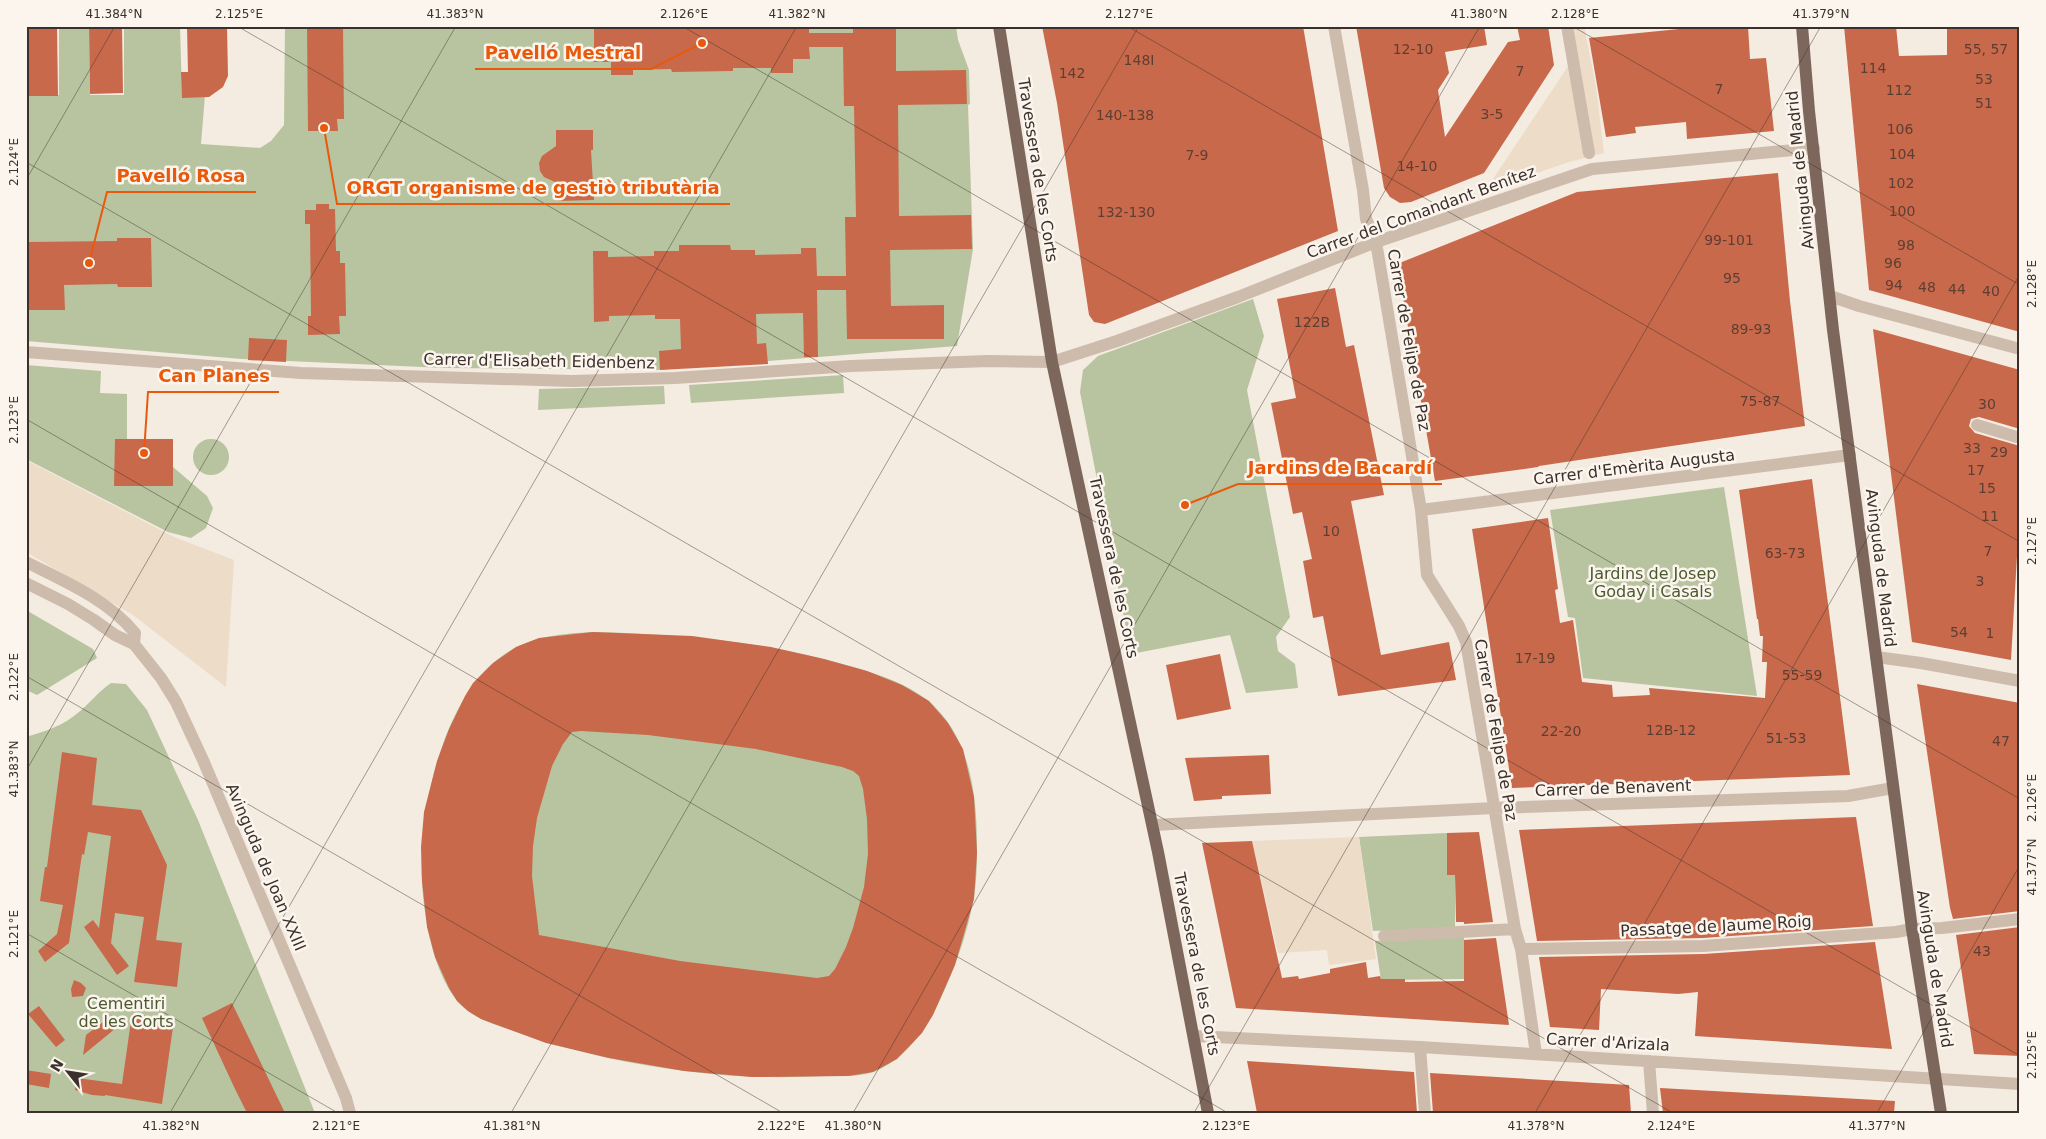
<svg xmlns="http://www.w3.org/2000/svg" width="2046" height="1139" viewBox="0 0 2046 1139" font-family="'DejaVu Sans',sans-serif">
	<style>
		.green { fill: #b8c4a0 }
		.plaza { fill: #ecdcc8 }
		.building { fill: #c8694b; fill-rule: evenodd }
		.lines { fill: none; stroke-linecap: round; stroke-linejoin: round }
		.minor { stroke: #cdbbac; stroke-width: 12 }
		.major { stroke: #7d675c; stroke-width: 12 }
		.ticks { fill: none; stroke: #3b302b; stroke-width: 1; stroke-opacity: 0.45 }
		.labels { text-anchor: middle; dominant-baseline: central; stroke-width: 5; stroke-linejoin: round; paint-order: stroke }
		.number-label { font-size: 14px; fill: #5e3e33 }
		.street-label { font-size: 16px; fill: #3b302b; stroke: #fbf5ee }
		.park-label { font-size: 16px; fill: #4a5a2e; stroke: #fbf5ee }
		.leader { fill: none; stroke: #e8590c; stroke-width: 2 }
		.callout-dot { fill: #e8590c; stroke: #fbf5ee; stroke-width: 2 }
		.callout-label { font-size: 18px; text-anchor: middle; font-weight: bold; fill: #e8590c; stroke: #fbf5ee; stroke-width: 5; stroke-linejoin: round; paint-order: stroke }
		.neatline { fill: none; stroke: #3b302b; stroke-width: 2 }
		.ticks-label { font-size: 12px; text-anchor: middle; fill: #3b302b }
	</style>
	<rect width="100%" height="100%" fill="#f4ebe1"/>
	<path class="green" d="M59,26H89L90,95H124V26H180L182,95H205L201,144L260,148L271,141L284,125L285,26H956L958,40L969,70L970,104L968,105L973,249L957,346L656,370L445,368L242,359L26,341V96L59,95Z
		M1253,299L1264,336L1247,390L1290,617L1276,637L1278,651L1295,664L1298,688L1246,693L1230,635L1131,654L1080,392L1083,370L1098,356Z
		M26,365L101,371L100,393L127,394V439H173V467L207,496L213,508L206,528L191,538L168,532L26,459Z
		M843,375L844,393L691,403L689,385Z
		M664,386L665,404L538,410L539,389Z
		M193 457a18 18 0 1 1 36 0a18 18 0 1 1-36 0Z
		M1724,487L1757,696L1583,678L1575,618L1568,617L1550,510Z
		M26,610L93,649L97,658L37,695L26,690Z
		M593,632C683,634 770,642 857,668C881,675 906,684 926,699C969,733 977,792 977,844C977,863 977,883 973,902C968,929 959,956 948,982C933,1017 914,1054 876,1071C861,1077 843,1076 827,1076C782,1078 738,1078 693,1072C632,1065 572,1052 514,1031C499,1026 481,1021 468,1011C449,997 438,969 432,947C414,877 420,808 444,741C455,713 469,684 492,664C522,637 555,634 593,632Z
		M111,683L126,684L147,710L198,820L315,1113H26V737C46,731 63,726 79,712C90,703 99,691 111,683Z
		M1447,833V875H1455V928L1373,931L1359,837Z
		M1464,935V979L1381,980L1375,941Z"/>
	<path class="plaza" d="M1563,26H1584L1596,87L1604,153L1569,162L1495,187L1493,179L1569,65Z
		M26,460L174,537L234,560L226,687L133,615L26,552Z
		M1359,837L1376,959L1329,965L1327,950L1278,953L1252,841Z"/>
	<path class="building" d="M26,26H57L58,96H26Z
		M89,26H122L123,93L90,94Z
		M187,26H227L228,76L223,87L209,97L182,98L181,72H188Z
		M307,26H343L344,119H337L338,131H308Z
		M594,26H809V33H853V26H896V71L966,70L967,104L898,105L899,216L971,215L972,249L890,250L891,306L944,305V339H847L846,290H817L818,357H804L803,313L756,314L757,344L766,343L768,364L660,370L659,351L681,349L680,319H655V315L609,316V321L594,322L593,251H608V257L654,256V251H679V245H730L731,250H755V255L801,254V248H816L817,276H846L845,217H856L854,106H844L843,47H809L810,59H793V73H771V68H733V71L672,72L671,69L633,70V75H611V62H594Z
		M1042,26H1303L1338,231L1105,324L1094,322L1089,315L1057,103Z
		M1356,26H1484L1487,45L1445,52L1449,73L1438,90L1445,137L1508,42L1520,40L1517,26H1548L1554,65L1484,173L1411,202L1400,203L1390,197L1384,188Z
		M1679,26H1748L1750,59L1766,58L1774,131L1687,139L1686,122L1635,127L1636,133L1606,137L1589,38L1679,29Z
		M1844,26H1896L1899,56L1947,55V26H2020V332L1869,290Z
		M556,130H593V150H591L594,200L557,201V183L544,177L540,171L539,163L542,156L556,146Z
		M1778,173L1790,301L1805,426L1539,466L1538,467L1435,481L1397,264L1577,192Z
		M316,204H329V209H335L336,251H340V263H345L346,316H339L340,334L308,335V316H311L310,224H305V210H316Z
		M117,238H151L152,287H118L117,284L64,285L65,310H26V242L117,241Z
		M1335,288L1346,347L1354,345L1384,495L1351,501L1381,655L1449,642L1456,680L1338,696L1323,616L1313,618L1303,561L1312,559L1302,512L1293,514L1271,403L1296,398L1277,299Z
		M1873,329L2020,370V429L1979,417L1971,419L1969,426L1975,433L2020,446V504L2011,660L1912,642Z
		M249,338L287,340L286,362L248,360Z
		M115,439H173V486H114Z
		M1812,479L1850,775L1512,788L1472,529L1548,518L1558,589L1555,590L1560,623L1573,620L1582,682L1612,685L1613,697L1650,695L1649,688L1765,698L1767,662H1762L1763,636H1760L1758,619H1757L1739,490Z
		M593,632L692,636L771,647L824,659L867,671L902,685L929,701L948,723L963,749L974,797L977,853L974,899L955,965L933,1015L922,1033L897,1059L873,1072L848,1076L752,1077L684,1071L609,1058L546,1043L481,1019L468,1011L457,1001L449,988L435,957L427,927L422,881L421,847L424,812L437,761L449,729L465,696L473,683L493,663L516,647L539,638ZM581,731L648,735L756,749L842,767L853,771L859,776L863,789L867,819L868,854L864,887L853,928L846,947L835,969L829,976L817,978L680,961L539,935L532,876L533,846L537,818L552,766L563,744L572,732Z
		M1220,654L1231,709L1177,720L1166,665Z
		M1917,684L2020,703V911L1953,919L1950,908Z
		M62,752L97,758L92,805L141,810L167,865L156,940L182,943L177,987L134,982L144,917L115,913L111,943L129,966L117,975L84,927L93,920L99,928L111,836L88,832L84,855L82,854L69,943L45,962L38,951L57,934L63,905L40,901L45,867H47Z
		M1269,755L1271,794L1222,796V799L1194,801L1185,758Z
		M1856,817L1873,926L1703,938L1537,941L1519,830Z
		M1479,832L1493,922L1464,924V922H1456L1455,875H1447V833Z
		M1252,841L1282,978L1298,976L1299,979L1330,973V969L1366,962L1368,978L1380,976L1381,979H1405V982L1464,981V940L1496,938L1509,1025L1236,1008L1202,843Z
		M2020,927V1056L1974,1054L1956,935Z
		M1875,942L1892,1049L1695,1036L1698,992L1678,994L1601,989L1599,1030L1550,1027L1539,957L1704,954Z
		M74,980L81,983L86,988L83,996L72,997L71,989Z
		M232,1003L285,1113H247L235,1089L202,1018Z
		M39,1006L65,1040L56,1047L28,1014Z
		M132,1014L174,1020L162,1104L105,1095V1096L92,1095L75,1090L77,1078L122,1084Z
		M112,1015L121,1024L83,1055L86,1035Z
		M1247,1061L1414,1072L1417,1113H1257Z
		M26,1070L51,1074L49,1088L26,1084Z
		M1430,1073L1629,1085L1631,1113H1433Z
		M1660,1088L1895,1101L1894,1113H1663Z"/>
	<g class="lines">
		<path class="minor" d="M1334,26L1363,190L1366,219L1376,242L1421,510L1427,575L1459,626L1466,642L1515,929L1521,949L1536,1054
			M1567,26L1589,153
			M1830,296L1859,306L2020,349
			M26,352L301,373L572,381L675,378L851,366L988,361L1052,362L1117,341L1238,297L1376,242L1592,169L1814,148
			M1977,425L2020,438
			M1421,510L1850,455
			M26,562C64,581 107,599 135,633L134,644
			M26,583L68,604L94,620L115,635L134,644L161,678L176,702L203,760L346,1098L350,1113
			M1876,657L1921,663L2020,681
			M1153,825L1494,808L1848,796L1893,788
			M1384,936L1515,929
			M1521,949L1703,946L1896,932L1912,929L1942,928L2020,919
			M1194,1036L1420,1047L2020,1084
			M1420,1047L1425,1113
			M1649,1061L1653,1113"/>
		<path class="major" d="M999,26L1052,362L1158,852L1208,1113
			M1802,26L1809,111L1833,330L1912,929L1941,1113"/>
	</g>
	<path class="ticks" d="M237,26L2020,1056M682,26L2020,799M1127,26L2020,542M1572,26L2020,285M2018,26L2020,27M26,162L1673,1113M26,180L115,26M26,419L1228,1113M26,676L783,1113M26,771L456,26M26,933L338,1113M170,1113L797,26M511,1113L1139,26M853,1113L1480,26M1194,1113L1821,26M1535,1113L2020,274M1877,1113L2020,865"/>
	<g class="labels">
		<g class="number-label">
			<text x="1413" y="49">12-10</text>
			<text x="1986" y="49">55, 57</text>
			<text x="1139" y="60">148I</text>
			<text x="1873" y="68">114</text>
			<text x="1520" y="71">7</text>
			<text x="1072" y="73">142</text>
			<text x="1984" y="79">53</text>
			<text x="1719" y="89">7</text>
			<text x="1899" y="90">112</text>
			<text x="1984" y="103">51</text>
			<text x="1492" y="114">3-5</text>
			<text x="1125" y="115">140-138</text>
			<text x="1900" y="129">106</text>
			<text x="1902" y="154">104</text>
			<text x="1197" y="155">7-9</text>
			<text x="1417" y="166">14-10</text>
			<text x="1901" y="183">102</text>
			<text x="1902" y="211">100</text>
			<text x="1126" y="212">132-130</text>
			<text x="1729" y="240">99-101</text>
			<text x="1906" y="245">98</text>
			<text x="1893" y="263">96</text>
			<text x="1732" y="278">95</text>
			<text x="1894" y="285">94</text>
			<text x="1927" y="287">48</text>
			<text x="1957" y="289">44</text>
			<text x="1991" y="291">40</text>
			<text x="1312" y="322">122B</text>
			<text x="1751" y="329">89-93</text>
			<text x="1760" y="401">75-87</text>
			<text x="1987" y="404">30</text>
			<text x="1972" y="448">33</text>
			<text x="1999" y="452">29</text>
			<text x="1976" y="470">17</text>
			<text x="1987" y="488">15</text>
			<text x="1990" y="516">11</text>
			<text x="1331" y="531">10</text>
			<text x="1988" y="551">7</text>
			<text x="1785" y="553">63-73</text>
			<text x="1980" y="581">3</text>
			<text x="1959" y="632">54</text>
			<text x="1990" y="633">1</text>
			<text x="1535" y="658">17-19</text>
			<text x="1802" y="675">55-59</text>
			<text x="1671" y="730">12B-12</text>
			<text x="1561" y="731">22-20</text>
			<text x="1786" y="738">51-53</text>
			<text x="2001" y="741">47</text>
			<text x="1982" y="951">43</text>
		</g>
		<g class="street-label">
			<text transform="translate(1038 170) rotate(81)">Travessera de les Corts</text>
			<text transform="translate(1800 170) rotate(-96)">Avinguda de Madrid</text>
			<text transform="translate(1421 212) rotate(-20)">Carrer del Comandant Benítez</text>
			<text transform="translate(1409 340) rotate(80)">Carrer de Felipe de Paz</text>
			<text transform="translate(539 361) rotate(1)">Carrer d'Elisabeth Eidenbenz</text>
			<text transform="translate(1634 467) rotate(-7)">Carrer d'Emèrita Augusta</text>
			<text transform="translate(1114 567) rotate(78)">Travessera de les Corts</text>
			<text transform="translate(1881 568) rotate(83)">Avinguda de Madrid</text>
			<text transform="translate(1496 730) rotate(80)">Carrer de Felipe de Paz</text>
			<text transform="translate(1613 788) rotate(-2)">Carrer de Benavent</text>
			<text transform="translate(266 867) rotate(67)">Avinguda de Joan XXIII</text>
			<text transform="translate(1716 926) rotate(-3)">Passatge de Jaume Roig</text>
			<text transform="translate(1197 964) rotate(79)">Travessera de les Corts</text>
			<text transform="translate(1935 969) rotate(81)">Avinguda de Madrid</text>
			<text transform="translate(1608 1042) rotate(3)">Carrer d'Arizala</text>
		</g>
		<g class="park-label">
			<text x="1653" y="573">Jardins de Josep<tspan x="1653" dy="18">Goday i Casals</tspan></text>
			<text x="126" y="1003">Cementiri<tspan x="126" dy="18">de les Corts</tspan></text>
		</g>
	</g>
	<path class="leader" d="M702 43L651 69H475M89 263L107 192H256M324 128L337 204H730M144 453L148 392H279M1185 505L1238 484H1442"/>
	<g class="callout-dot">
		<circle cx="702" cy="43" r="5"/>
		<circle cx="89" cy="263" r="5"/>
		<circle cx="324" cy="128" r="5"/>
		<circle cx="144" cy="453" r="5"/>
		<circle cx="1185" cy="505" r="5"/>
	</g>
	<g class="callout-label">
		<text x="563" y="59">Pavelló Mestral</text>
		<text x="181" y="182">Pavelló Rosa</text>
		<text x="533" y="194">ORGT organisme de gestiò tributària</text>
		<text x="214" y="382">Can Planes</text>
		<text x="1340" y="474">Jardins de Bacardí</text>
	</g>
	<rect width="2046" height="1139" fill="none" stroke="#fbf5ee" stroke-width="55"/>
	<g transform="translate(68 1072) rotate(300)" stroke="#fbf5ee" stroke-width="4" paint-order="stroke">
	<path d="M0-4L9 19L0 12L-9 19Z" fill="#3b302b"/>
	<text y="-8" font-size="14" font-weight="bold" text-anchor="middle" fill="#3b302b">N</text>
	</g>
	<rect x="28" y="28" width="1990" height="1084" class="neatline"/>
	<g class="ticks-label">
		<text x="114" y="18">41.384°N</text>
		<text x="239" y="18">2.125°E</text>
		<text x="455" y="18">41.383°N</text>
		<text x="684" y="18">2.126°E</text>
		<text x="797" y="18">41.382°N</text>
		<text x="1129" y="18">2.127°E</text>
		<text x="1479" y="18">41.380°N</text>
		<text x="1575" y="18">2.128°E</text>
		<text x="1821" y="18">41.379°N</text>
		<text transform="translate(14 162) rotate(-90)" y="4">2.124°E</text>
		<text transform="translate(2032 284) rotate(-90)" y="4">2.128°E</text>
		<text transform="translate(14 420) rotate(-90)" y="4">2.123°E</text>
		<text transform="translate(2032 541) rotate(-90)" y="4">2.127°E</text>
		<text transform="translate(14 677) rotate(-90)" y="4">2.122°E</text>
		<text transform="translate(14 769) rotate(-90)" y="4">41.383°N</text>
		<text transform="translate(2032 798) rotate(-90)" y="4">2.126°E</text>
		<text transform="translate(2032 867) rotate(-90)" y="4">41.377°N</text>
		<text transform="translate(14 934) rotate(-90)" y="4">2.121°E</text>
		<text transform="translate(2032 1055) rotate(-90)" y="4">2.125°E</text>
		<text x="171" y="1130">41.382°N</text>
		<text x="336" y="1130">2.121°E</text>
		<text x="512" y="1130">41.381°N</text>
		<text x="781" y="1130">2.122°E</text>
		<text x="853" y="1130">41.380°N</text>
		<text x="1226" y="1130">2.123°E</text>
		<text x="1536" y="1130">41.378°N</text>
		<text x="1671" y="1130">2.124°E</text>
		<text x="1877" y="1130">41.377°N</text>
	</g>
</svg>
